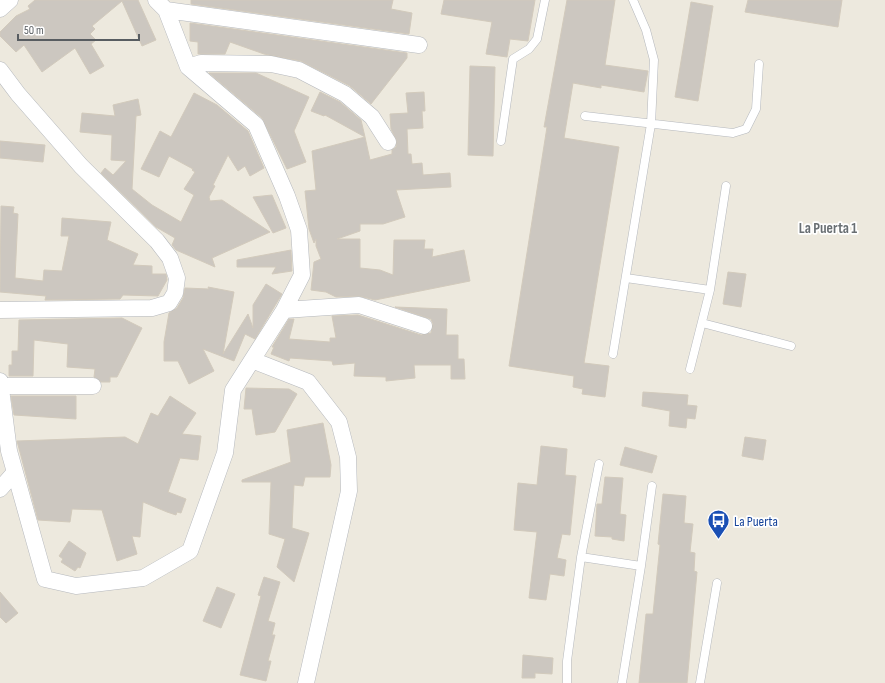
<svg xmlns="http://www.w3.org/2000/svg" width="885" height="683" viewBox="0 0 885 683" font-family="'Sofia Sans Condensed',sans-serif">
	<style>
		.building { fill: #ccc7c0; stroke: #d2cabc }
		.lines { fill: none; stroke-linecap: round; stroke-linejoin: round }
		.service-casing { stroke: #b5b8bd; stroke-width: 9 }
		.minor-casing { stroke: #b5b8bd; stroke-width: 17 }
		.service { stroke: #fff; stroke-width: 8 }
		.minor { stroke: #fff; stroke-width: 16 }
		.labels { text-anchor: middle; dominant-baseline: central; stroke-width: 3.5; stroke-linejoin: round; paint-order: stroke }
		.transit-label { font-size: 14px; fill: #164399; stroke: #fff; text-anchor: start }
		.neighbourhood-label { font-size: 15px; font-weight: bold; fill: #696f73; stroke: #fff }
	</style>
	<rect width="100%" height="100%" fill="#ede9de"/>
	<path class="building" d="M35,0H138L156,40L142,46L122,1L92,26L95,29L90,34L96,40L91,44L104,66L90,74L75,48L42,72L24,45L16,52L0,36V32L16,16L30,9L28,6Z
		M191,0H393L391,9L412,13L409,34L191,4Z
		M444,0H535L528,41L510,39L507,57L486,54L492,22L441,14Z
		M567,0H615L605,65L648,71L644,92L601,85V88L573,83L564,138L619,147L584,363L609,366L605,397L582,394L583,389L573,387L574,376L509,366L547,127H544Z
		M748,0H842L838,27L745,12Z
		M691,2L713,6L698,101L675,97Z
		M190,23L407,53V58L371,104L350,86L301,61L264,54L230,42L225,54H198V42L190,41Z
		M470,66L495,67L493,156L468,155Z
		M209,73H256L309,97L294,131L306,162L287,169L262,118Z
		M320,92L340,102L361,120L365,137L325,115L324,116L311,111Z
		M424,92L425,111H422L423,128L407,129L408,154H411L412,164L422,163L423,175L450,173L451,187L396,190L405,217L383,224H360V231L337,239H360V268L380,270L393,275L394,240H425L424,249H433L432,257L464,250L470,281L375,300L359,296L336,297L326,292L311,290L314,262L321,259L316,246V239L314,243L309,229L305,191L316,190L312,151L365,137L370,160L392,154V150L396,147L397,141L391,129L390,114L408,113L406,93Z
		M194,93L217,105L248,131L264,168L250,176L245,166L238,171L228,155L213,185L215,186L209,197L210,201L222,200L270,232L212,258L215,267L176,250L172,245L175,238L156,227L101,173L105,168L113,175L126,161L111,160L112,135L80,132L82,113L115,116L113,105L138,99L141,115L136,116L132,189L152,205L181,222L194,195L184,189L195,172L192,170L193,169L169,156L159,177L141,169L160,131L171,137Z
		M0,141L45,145L43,162L0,158Z
		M272,195L286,228L273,233L253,197Z
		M1,206L14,207L13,213L18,214L15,278L43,281L44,270L62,271L69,236H61L62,218L111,222L107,240L138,254L133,265L152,266V274H166L167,280L158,296L123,295L120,299L45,300L46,296L0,292Z
		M291,250L292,271L272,274L276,267H237V260Z
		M728,272L746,274L741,307L723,304Z
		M266,284L282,294L255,339L245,334L234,361L203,349L214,371L189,384L178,361H164V342L169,313L177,308L183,298L185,288L209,289L208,287L234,292L223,354L248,314L253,328V305Z
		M395,307L447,309L446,335H458V359H464L465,379H451V365H414L415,378L386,381V377L354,376L355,363L333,365L332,361L290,358L289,361L271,354L274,347H272L289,319H294L289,339L330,342V338H336L332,316L358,315L421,335L431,333L433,324L431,319Z
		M122,318L142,328L117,377H110V382H101L94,377L95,369L67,367L68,344L34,340L33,376H9V365H12V351H18L19,320Z
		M246,388L289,389L297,394L275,432L256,435L252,409H244Z
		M643,392L688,395L687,405L697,406L695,419L687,418L686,428L669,426L670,411L642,406Z
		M11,396H76V419L14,415Z
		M170,396L196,413L182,434L201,436L198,460L180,458L168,492L186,499L181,513L177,512L176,515L167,512L143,502L140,537L132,536L137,554L117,561L102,510L72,509L70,522L38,520L17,441L125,437L138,444L151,413L158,416Z
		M323,423L331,465L330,477H305L303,486L294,485L292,528L309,533L294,582L277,567L285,539L269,534L271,482H242V480L291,462L287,430Z
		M745,437L766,440L763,460L742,456Z
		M541,446L567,449L565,475L576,476L570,535L562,534L557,558L566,560L564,576L550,574L546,600L529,598L537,532L514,530L518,483L537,485Z
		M625,447L657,456L652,473L620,465Z
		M605,477L623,478L620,514L626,515L624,541L612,539V537L595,536L597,504H602Z
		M663,494L686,496L684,523L693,524L690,552L695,553L694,571L697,572L687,683H639L646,614H653L660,545L658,544Z
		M69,541L86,553L80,568L78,567L75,571L61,562L63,559L59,556Z
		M264,577L280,582L268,621L275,623L272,635H275L268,661H271L266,681L240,675L261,596L258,595Z
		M217,587L235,594L221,628L203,621Z
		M0,592L18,613L6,623L0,617Z
		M523,655L553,658L552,674L535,673V678H522Z"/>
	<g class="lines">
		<defs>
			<path id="service" d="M585,116L733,133L746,129L756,109L759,64
				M501,141L513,59L529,49L537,39L545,0
				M626,278L710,290L726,186
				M702,323L791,346
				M613,354L651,124L654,60L646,30L633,0
				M690,369L710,290
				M581,557L599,464
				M641,566L652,486
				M567,683V661L581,557L641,566L622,683
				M700,683L717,583"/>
			<path id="minor" d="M0,9L10,0
				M166,10L419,45
				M188,67L201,63L271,64L299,70L345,94L372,117L388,142
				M0,70L18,94L81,166L157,241L170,258L177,278L175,293L169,303L152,308L0,310
				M284,310L359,305L424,326
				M252,360L308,382L339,422L348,457L349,491L306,683
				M0,381L9,451L45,579L76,586L143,578L190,551L225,453L233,390L284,310L302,275L299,230L287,196L256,125L188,67L166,10L156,0
				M0,386H93
				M0,489L15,472"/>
		</defs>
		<use href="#service" class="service-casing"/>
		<use href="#minor" class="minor-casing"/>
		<use href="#service" class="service"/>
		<use href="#minor" class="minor"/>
	</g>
	<defs>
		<symbol id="bus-pin" viewBox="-11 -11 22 30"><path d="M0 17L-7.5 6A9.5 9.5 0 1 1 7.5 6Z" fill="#1a4fb4" stroke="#fff"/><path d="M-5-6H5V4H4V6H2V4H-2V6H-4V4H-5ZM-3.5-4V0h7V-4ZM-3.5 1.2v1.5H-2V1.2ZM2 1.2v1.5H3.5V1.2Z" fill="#fff"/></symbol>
	</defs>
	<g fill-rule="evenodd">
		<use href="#bus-pin" x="706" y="508" width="25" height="34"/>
	</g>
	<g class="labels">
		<g class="transit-label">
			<text x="734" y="521">La Puerta</text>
		</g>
		<g class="neighbourhood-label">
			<text x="828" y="228">La Puerta 1</text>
		</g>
	</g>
	<path d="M18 34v6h121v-6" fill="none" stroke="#585d61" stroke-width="2"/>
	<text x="24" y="34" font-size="12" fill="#585d61" stroke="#ffffff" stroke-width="3" paint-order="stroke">50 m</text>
</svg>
